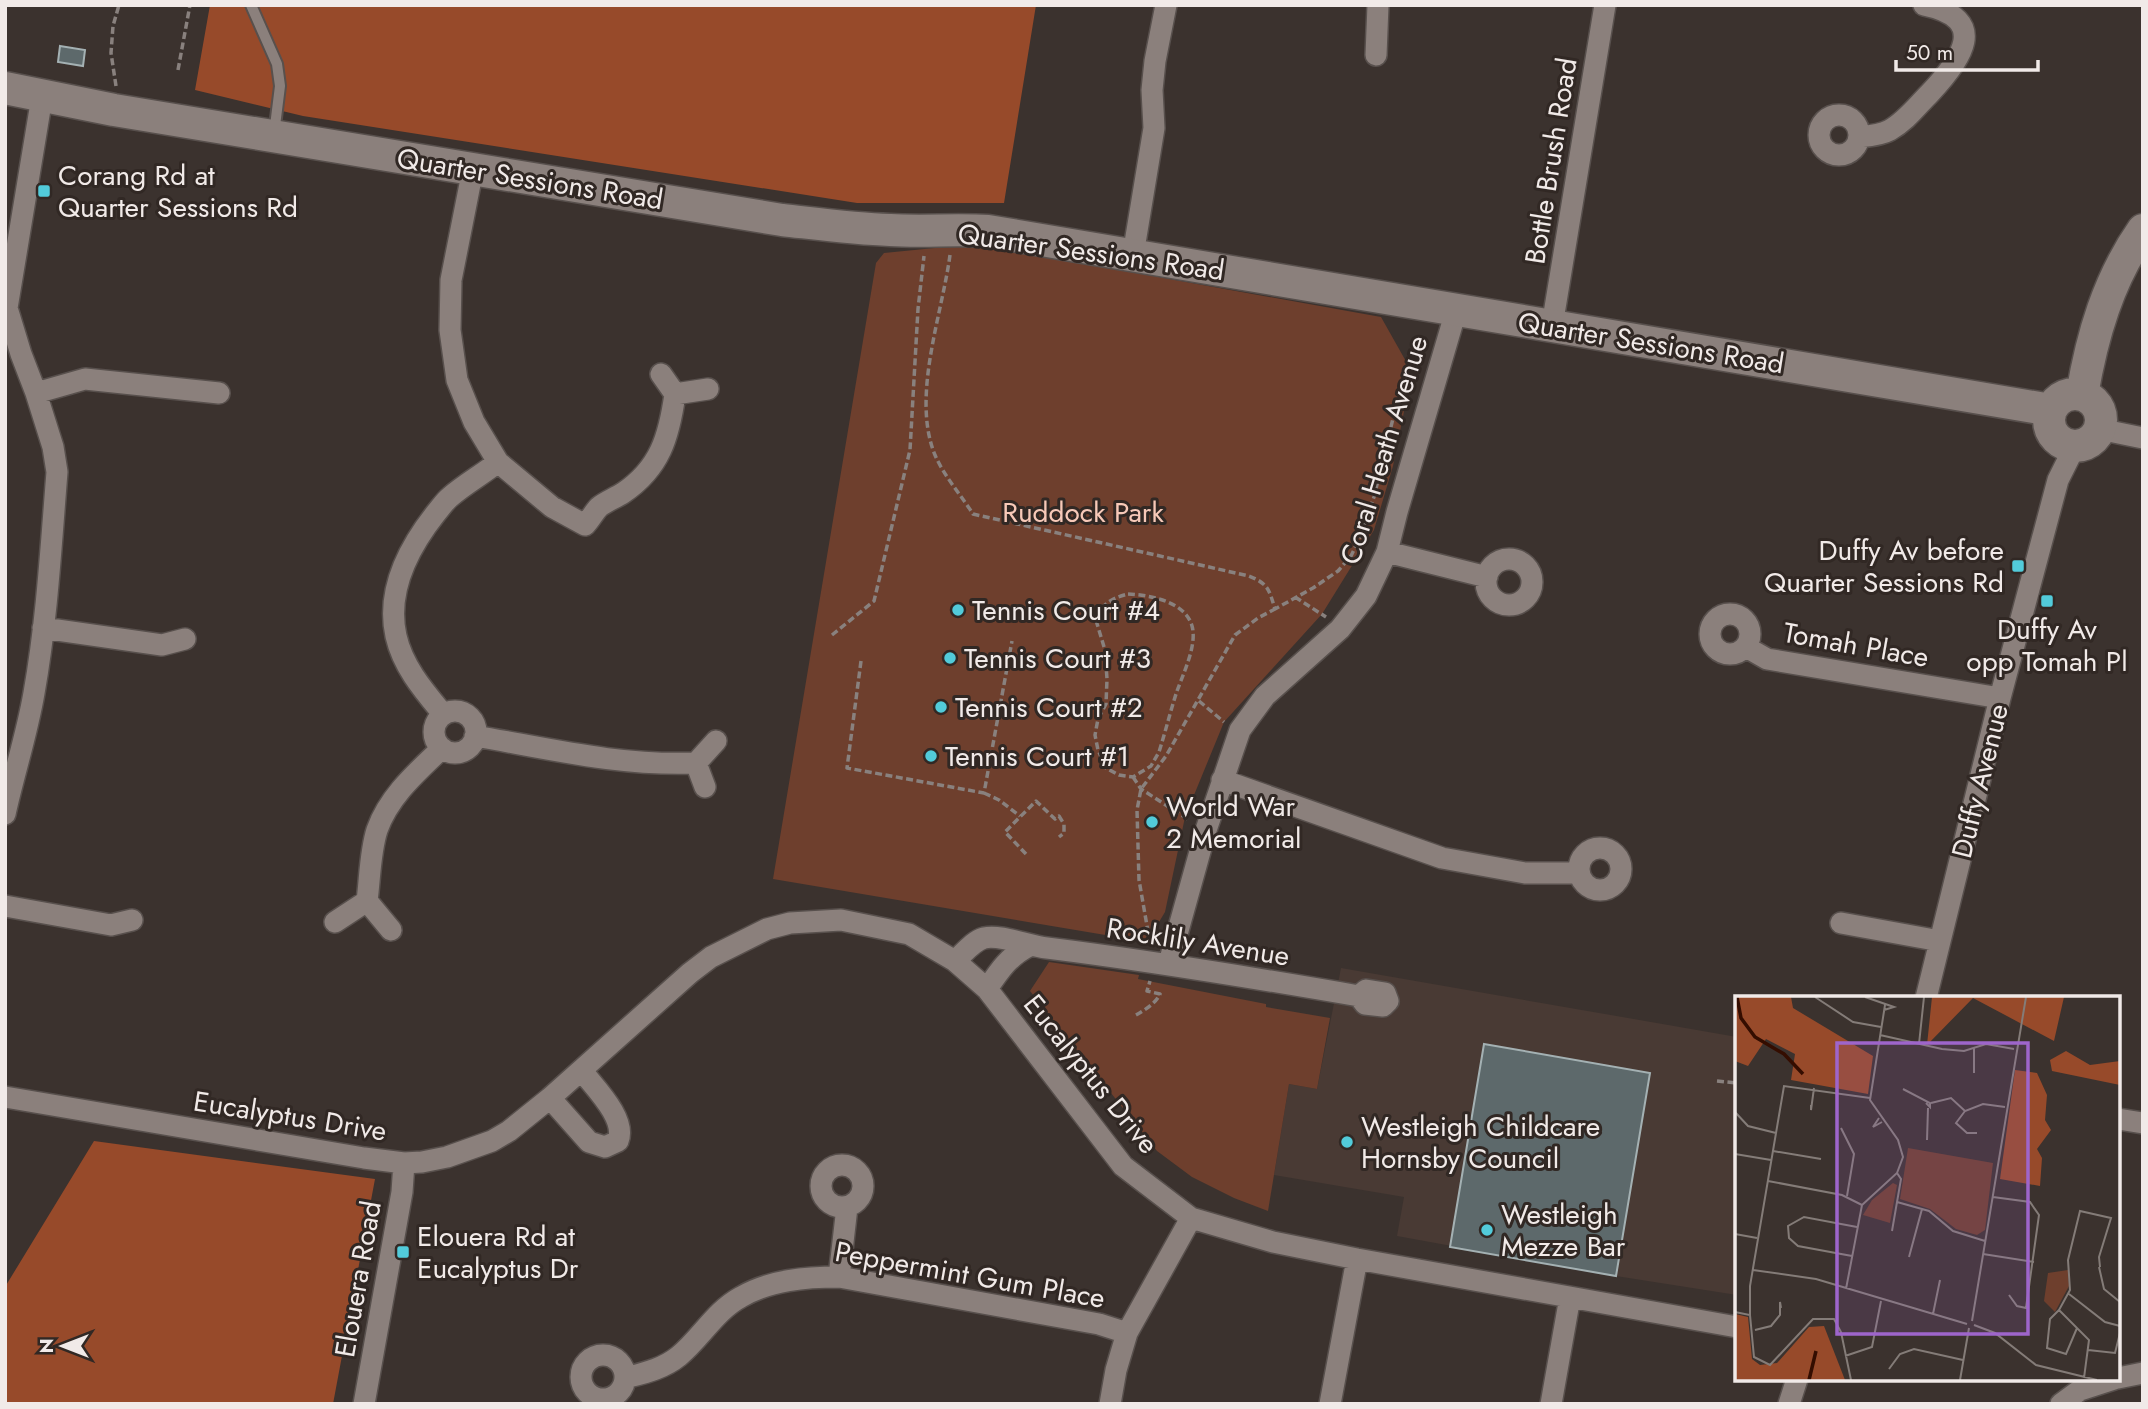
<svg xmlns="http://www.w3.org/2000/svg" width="2148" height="1409" viewBox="0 0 2148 1409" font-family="Jost,sans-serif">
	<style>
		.built { fill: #493a34 }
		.green { fill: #6e3f2d }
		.forest { fill: #974a2a }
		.building { fill: #5d696b; stroke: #a4b1b3; stroke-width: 2 }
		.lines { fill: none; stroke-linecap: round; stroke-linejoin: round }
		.lane-casing { stroke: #58504d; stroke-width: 14 }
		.street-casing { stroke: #58504d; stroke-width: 24 }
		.secondary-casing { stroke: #58504d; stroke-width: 35 }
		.path { stroke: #89817e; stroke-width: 3.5; stroke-dasharray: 7 3.5; stroke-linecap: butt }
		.lane { stroke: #8b807c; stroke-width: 10 }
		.street { stroke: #8b807c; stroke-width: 21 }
		.secondary { stroke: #8b807c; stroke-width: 32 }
		.poi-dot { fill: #52cbda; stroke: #312824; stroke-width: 2.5 }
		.labels { text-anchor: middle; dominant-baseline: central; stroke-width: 6; stroke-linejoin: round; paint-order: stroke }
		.street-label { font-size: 28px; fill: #f1eae8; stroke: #312824 }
		.poi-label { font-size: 28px; fill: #f1eae8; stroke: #312824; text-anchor: start }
		.park-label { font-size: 28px; fill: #f7c9b8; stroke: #312824 }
		.inset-river { fill: none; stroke: #340d00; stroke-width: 3.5 }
		.inset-road { fill: none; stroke: #847c78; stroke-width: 2 }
		.view { fill: #9e65cb; fill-opacity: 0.15; stroke: #9e65cb; stroke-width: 3.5 }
		.inset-edge { fill: none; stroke: #f1eae8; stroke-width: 3.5 }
	</style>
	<rect width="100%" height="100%" fill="#3b322e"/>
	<path class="built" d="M1341,968L1737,1037V1295L1616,1276L1397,1236L1404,1197L1274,1175L1289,1084L1317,1089Z"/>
	<path class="green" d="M975,244L1381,317L1412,372L1393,466L1374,530L1322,614L1224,722L1185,817L1165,912L1147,942L773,879L876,263L884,253Z
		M1049,962L1139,975L1138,979L1266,1004V1007L1330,1018L1317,1089L1289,1084L1268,1211L1234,1198L1192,1177L1157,1151L1030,991Z"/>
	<path class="forest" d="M210,5H1036L1004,203H857L303,116L195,90Z
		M94,1141L375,1179L333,1404H5V1287Z"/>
	<path class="building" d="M60,46L85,50L83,66L58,62Z
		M1484,1044L1650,1073L1616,1276L1450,1247Z"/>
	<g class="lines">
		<defs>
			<path id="lane" d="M251,5L277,64L280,86L274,134"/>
			<path id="street" d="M1376,55L1378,5
				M1819 135a20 20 0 1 1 40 0a20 20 0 1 1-40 0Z
				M1859,137C1869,136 1881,135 1890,130C1906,121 1917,106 1930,93C1961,60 1991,19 1924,5
				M473,169L451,280L450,330L457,380L474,422L498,462L552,507L585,525C590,520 594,512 599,507C605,502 615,498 623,493C660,468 669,437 675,394L661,374
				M1133,255L1154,128L1152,90L1155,61L1166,5
				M1552,326L1605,5
				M36,393L85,379L219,393
				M675,394L708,389
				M2099,429L2143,438
				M1387,552L1487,577
				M1486 582a23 23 0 1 1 46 0a23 23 0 1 1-46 0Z
				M1710 634a20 20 0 1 1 40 0a20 20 0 1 1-40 0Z
				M43,628L162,645L185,639
				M1746,647L1767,659L2000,698
				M434 732a21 21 0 1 1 42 0a21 21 0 1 1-42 0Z
				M443,714C424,691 403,667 396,636C386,591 409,547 436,513C441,507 445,501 450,497C465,484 483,474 498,462
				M475,736C551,749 619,766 696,763L716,741
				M696,763L705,787
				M1222,780L1442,858L1525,873H1579
				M5,814C14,773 27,734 34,693C47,620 51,546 57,472L53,447L36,393L21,354L7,308L42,97
				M1579 869a21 21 0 1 1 42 0a21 21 0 1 1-42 0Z
				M367,901L391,930
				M5,906L111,925L132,920
				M335,922L367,901C370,878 370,852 377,830C389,796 417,772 442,748
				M1841,923L1940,941
				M955,961C964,953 973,941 984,938C1001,934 1028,946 1047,948C1152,961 1255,978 1359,996L1365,1004L1383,1006L1388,1001L1385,993L1366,990L1359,996
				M1169,963L1206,830L1240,730L1265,696L1340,629L1366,596L1387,552L1397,512L1456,311
				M987,989C999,971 1009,956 1029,946
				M1926,998L2000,698L2058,480L2075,446
				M5,1097L364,1158L404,1163L422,1162L447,1157L492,1141L509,1131L550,1098L690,973L711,957L767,929L790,923L841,920L909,934L955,961L987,989L1123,1166L1191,1218L1273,1242L1357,1259L1737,1327
				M550,1098L589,1142L605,1147L618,1141C627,1119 595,1088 582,1071
				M2118,1119L2143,1123
				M821 1186a21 21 0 1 1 42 0a21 21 0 1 1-42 0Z
				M839,1277L847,1207
				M581 1377a22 22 0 1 1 44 0a22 22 0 1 1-44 0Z
				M625,1378C644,1373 663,1369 679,1356C701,1338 715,1311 741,1297C770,1280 806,1277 839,1277L1099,1324L1127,1333
				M2118,1378L2143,1373
				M364,1404L402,1192L404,1163
				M1110,1404L1116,1370L1127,1333L1191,1218
				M1330,1404L1357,1259
				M1551,1404L1570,1297
				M1789,1404L1797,1379
				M2061,1404L2080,1390L2114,1379"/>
			<path id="secondary" d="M5,88L114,110L782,220C818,224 854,229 890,230C923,232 955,229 988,231L2051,410
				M2049 420a26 26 0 1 1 52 0a26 26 0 1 1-52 0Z
				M2082,395C2092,336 2108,280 2143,230"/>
		</defs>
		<use href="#lane" class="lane-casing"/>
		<use href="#street" class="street-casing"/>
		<use href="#secondary" class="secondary-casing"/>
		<path class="path" d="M178,70L190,5
			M116,86L111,53L113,26L119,5
			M950,255C942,315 911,397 935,455C944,476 961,495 973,514L1249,576C1269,584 1269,590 1275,609L1313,588L1338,571L1351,556L1360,537L1374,497L1404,373L1425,343
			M1128,594C1150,595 1190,602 1193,631C1195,651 1182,676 1176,694C1170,713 1165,733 1159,752L1151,766L1133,777L1119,775L1106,768L1098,750L1095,735L1098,719L1106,704L1107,679L1105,650L1095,617C1104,603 1112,598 1128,594Z
			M1295,597L1326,617
			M832,635L874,601L910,450L918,309L924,256
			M861,661L847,768L984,793L1012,641
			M1199,701L1224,722
			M1133,777L1141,789L1189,820
			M984,793L999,800L1020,816
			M1026,854L1005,832L1036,801L1055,819L1059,816L1064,824V833L1059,837
			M1150,943L1139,880L1137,810L1141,789L1166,756L1235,635L1258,618L1275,609
			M1136,1015C1145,1010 1156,1003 1160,994L1147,991L1150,981
			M1717,1081L1737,1083"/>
		<use href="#lane" class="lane"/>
		<use href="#street" class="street"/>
		<use href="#secondary" class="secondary"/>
	</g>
	<g class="poi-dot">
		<rect x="37" y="184" width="14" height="14" rx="3.5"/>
		<rect x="2011" y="559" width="14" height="14" rx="3.5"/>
		<rect x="2040" y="594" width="14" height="14" rx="3.5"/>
		<circle cx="958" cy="610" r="7"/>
		<circle cx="950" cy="658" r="7"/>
		<circle cx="941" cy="707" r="7"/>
		<circle cx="931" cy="756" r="7"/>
		<circle cx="1152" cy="822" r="7"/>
		<circle cx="1347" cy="1142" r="7"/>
		<circle cx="1487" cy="1230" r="7"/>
		<rect x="396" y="1245" width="14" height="14" rx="3.5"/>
	</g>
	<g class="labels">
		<g class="street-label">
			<text transform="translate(1551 161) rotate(-81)">Bottle Brush Road</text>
			<text transform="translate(530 179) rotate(9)">Quarter Sessions Road</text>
			<text transform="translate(1091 252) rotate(8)">Quarter Sessions Road</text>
			<text transform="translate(1651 343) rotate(9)">Quarter Sessions Road</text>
			<text transform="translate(1384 450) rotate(-73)">Coral Heath Avenue</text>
			<text transform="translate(1856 645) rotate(10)">Tomah Place</text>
			<text transform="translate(1980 781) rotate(-76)">Duffy Avenue</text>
			<text transform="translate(1198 942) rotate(9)">Rocklily Avenue</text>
			<text transform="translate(1091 1074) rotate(51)">Eucalyptus Drive</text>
			<text transform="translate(290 1116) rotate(9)">Eucalyptus Drive</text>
			<text transform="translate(970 1275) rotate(10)">Peppermint Gum Place</text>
			<text transform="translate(358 1279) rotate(-80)">Elouera Road</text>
		</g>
		<g class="poi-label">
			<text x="58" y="175">Corang Rd at<tspan x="58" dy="32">Quarter Sessions Rd</tspan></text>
			<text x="2004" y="550" text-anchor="end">Duffy Av before<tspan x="2004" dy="32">Quarter Sessions Rd</tspan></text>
			<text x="972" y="610">Tennis Court #4</text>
			<text x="2047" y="629" text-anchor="middle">Duffy Av<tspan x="2047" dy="32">opp Tomah Pl</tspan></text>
			<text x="964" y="658">Tennis Court #3</text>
			<text x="955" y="707">Tennis Court #2</text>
			<text x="945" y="756">Tennis Court #1</text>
			<text x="1166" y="806">World War<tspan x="1166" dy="32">2 Memorial</tspan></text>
			<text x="1361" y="1126">Westleigh Childcare<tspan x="1361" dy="32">Hornsby Council</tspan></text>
			<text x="1501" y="1214">Westleigh<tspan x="1501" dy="32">Mezze Bar</tspan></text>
			<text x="417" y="1236">Elouera Rd at<tspan x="417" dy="32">Eucalyptus Dr</tspan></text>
		</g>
		<g class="park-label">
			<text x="1083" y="512">Ruddock Park</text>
		</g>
	</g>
	<g transform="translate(1735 996)">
		<rect width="385" height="385" fill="#3b322e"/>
		<path d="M173,152L258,167L250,234L242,239L221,233L195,213L165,203ZM158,187L162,189L155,227L128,219L137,204ZM333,274L334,290L320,316L309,305L313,277Z" fill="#6e3f2d"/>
		<path d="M0,1H56L58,12L138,60L133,98L56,84L60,58L31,43L13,70L0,65ZM197,1H329L319,45L238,2L192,49ZM331,55L355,69L385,65V89L317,75L315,64ZM280,74L302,77L312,99L310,124L316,134L302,153L307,162L305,190L265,183ZM0,318L13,321L17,363L25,369L42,367L74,331L89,330L110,384H0Z" fill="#974a2a"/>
		<path class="inset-river" d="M2,1L6,22L20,41L49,58L68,78M74,384L81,355"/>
		<path class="inset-road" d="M80,1L118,26L146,31M130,1L159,11L149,14M145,39L207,53L229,55L251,48L279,53M184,48L189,1M239,77V52M168,93L195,107V111L191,107M196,107L216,102L230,115M76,109V114L79,92M0,116L13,130L41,137M144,122L138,131L147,126M106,132L119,158L112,200M242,137H232L221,127L230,115L248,108L270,111M192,144L193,112M38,155L86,163M0,158L36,164M33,185L107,199L127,209M258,201L295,206L304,219L291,312L282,310L274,299M162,206L194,215L218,235L250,245M157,235L166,183L162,177M0,238L22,242M248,258L299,266M117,260L63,250L54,242L53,230L69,221L122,231M174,261L187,213M364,271L369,293L385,306M18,274L81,283L232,328M111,293L127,209L162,177L168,161L163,144L135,104L150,9M334,298L370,326L385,330M324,314L315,323L312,352L331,358L342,332M0,316L15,319L19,361L35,369L78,323H99L106,336L116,384M198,318L205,284M15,319V290L49,90L135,102M237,325L291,1M239,329L260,337L301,369L362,384M20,334L36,330L45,319V306L46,312M353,354L380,357L385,337M110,360L137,351L146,305M154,373L165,358L179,353L228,364M349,382L354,344L324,314L335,294L333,264L345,215L376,222L364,261L365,271M225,384L234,332"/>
		<path class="view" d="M102,47H293V338H102Z"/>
		<rect width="385" height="385" class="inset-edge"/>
	</g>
	<rect width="2148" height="1409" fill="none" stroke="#f1eae8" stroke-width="14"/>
	<g transform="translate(63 1346) rotate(270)" stroke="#312824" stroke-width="5" paint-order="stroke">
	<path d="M0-5L12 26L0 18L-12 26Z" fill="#f1eae8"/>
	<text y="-10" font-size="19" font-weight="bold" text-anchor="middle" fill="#f1eae8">N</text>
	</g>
	<path d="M1896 60v10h142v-10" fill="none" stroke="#f1eae8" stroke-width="3.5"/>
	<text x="1906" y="60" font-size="21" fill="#f1eae8" stroke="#312824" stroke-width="5" paint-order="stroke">50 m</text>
</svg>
